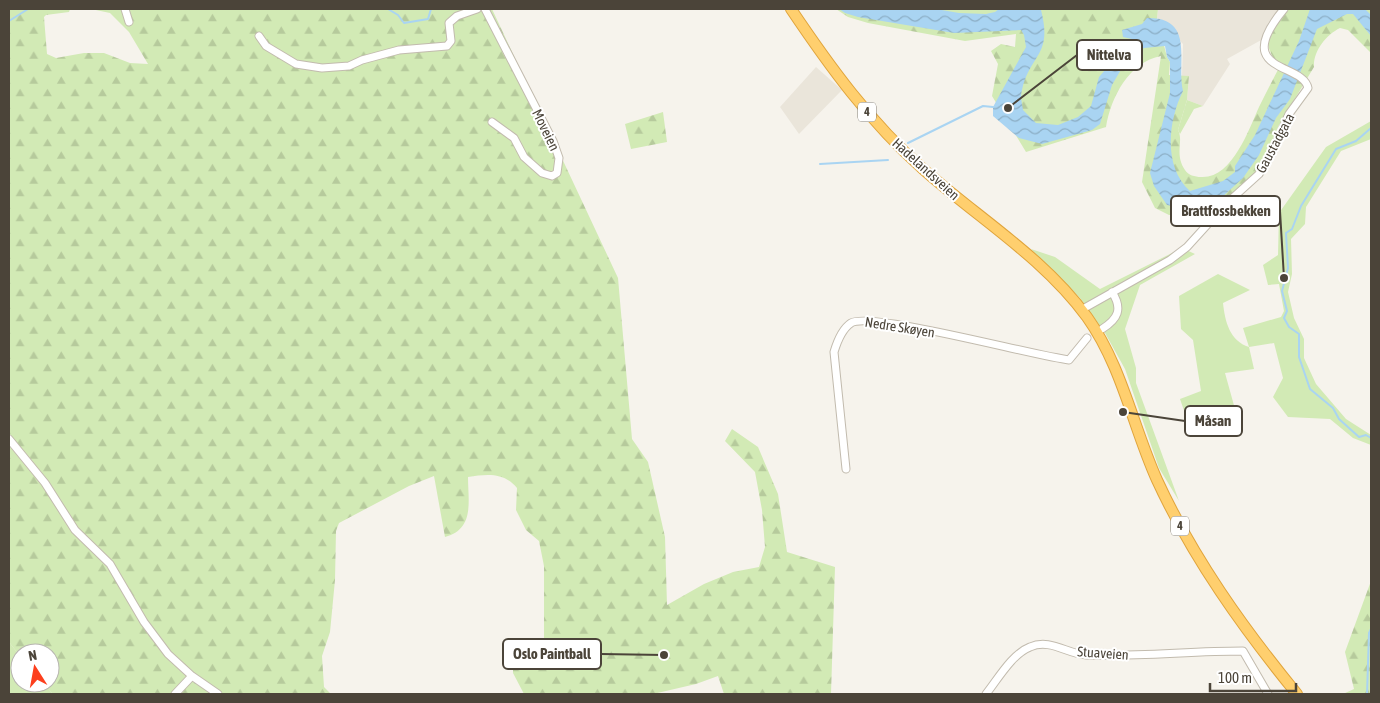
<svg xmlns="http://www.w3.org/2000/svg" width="1380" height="703" viewBox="0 0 1380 703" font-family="'Asap Condensed',sans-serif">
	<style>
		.residential { fill: #eae5da }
		.green { fill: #d2eab5 }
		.forest { fill: url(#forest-firs) }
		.water { fill: url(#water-waves) }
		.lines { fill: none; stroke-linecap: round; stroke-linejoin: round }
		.stream { stroke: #a9d4f2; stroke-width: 2 }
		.minor-casing { stroke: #c2bbae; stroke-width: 9 }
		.highway-casing { stroke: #e0a43c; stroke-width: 12 }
		.minor { stroke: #fff; stroke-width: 7 }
		.highway { stroke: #ffcf6e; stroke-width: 10 }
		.labels { text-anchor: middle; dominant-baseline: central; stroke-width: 4; stroke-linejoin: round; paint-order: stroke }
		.shield { fill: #fff; stroke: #817c74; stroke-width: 1 }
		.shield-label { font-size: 12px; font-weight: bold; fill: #4b4439 }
		.street-label { font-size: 14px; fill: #4b4439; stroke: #fff }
		.leader { fill: none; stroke: #4b4439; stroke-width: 2 }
		.callout-dot { fill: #4b4439; stroke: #fff; stroke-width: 2 }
		.callout { fill: #fff; stroke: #4b4439; stroke-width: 2 }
		.callout-label { font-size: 15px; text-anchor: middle; font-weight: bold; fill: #4b4439 }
	</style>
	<defs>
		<pattern id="forest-firs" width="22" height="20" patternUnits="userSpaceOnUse" patternTransform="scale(1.25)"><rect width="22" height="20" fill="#d2eab5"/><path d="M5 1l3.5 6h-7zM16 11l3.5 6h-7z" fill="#b6ca9c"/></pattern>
		<pattern id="water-waves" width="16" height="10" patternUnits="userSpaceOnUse" patternTransform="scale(1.25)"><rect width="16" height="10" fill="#a9d4f2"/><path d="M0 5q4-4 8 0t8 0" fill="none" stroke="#8caec5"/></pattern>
	</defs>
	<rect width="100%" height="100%" fill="#f6f3ec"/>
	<path class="residential" d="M1158,9H1275L1279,10L1268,23L1263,39L1227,59L1230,64L1203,106L1187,100L1189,77L1182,76L1183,44L1157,18Z
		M816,67L842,90L799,134L780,107Z"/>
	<path class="green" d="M1187,100L1203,106L1194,109L1180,134L1178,130Z
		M1371,121V139L1341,151L1306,207L1305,224L1291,239L1292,274L1288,292L1294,318L1304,339V358L1316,384L1346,419L1371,435V445L1353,438L1330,419L1288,417L1273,397L1283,378L1274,343L1249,347L1254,369L1225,373L1240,427L1219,430L1210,415L1188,422L1180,399L1201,391L1193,340L1181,329L1179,296L1218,274L1250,290L1223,303C1225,322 1230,341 1249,347L1243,328L1281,317L1284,311L1279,284L1268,285L1263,265L1278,255L1279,213L1326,147Z
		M1182,248L1195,254L1140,285L1125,329L1136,368V383L1179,501L1159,468L1125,369L1105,333L1080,298L1031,249L1055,257L1100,289Z
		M9,642L20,656V683H43L53,694H9Z"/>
	<path class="forest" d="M9,9H70L69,12L46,15L44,17L47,54L56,58L84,53H104L130,63L148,64L129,32L110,13L91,9H492L618,278L632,439L648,462L665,537L667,605L704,584L733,572L759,567L765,547L762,510L755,472L725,441L732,429L758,447L778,494L787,552L835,567L831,694H724L718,676L696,684L653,694H524L513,673V656L544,642V566L539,541L526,530L516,510L517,488C504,472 487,474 468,477C468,501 475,529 445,537L434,476L409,486L339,523L336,531L335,580L330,632L322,656L324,687L331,694H53L43,683H50V653H20V656L9,642Z
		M836,9H1158L1157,18L1167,57L1170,62L1169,75L1189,76L1187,100L1178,130C1184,141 1174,154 1185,170C1188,175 1195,177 1201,177C1232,179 1249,129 1259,107C1266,93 1273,79 1280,66C1258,41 1270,31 1287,9H1371V53L1348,30L1340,28C1326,35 1313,51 1314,67L1279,125L1263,162L1250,179L1204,222L1193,215H1169L1155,208L1142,182L1161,56C1129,62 1111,97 1106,127L1026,152L992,96L998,64L991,51L1001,44L1015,47L1016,34L965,41L868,23L848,17Z
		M663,112L667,142L631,149L625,124Z
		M1371,581V694H1343L1354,689L1345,652Z"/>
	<path class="water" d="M839,9H936L959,13L986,14L995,12L999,9L1041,10C1053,56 1030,54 1022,90C1020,96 1022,104 1023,110L1036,123L1058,125L1078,117L1091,106L1099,77L1132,39L1123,37L1122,30L1142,24L1147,18C1196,17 1176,63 1183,91C1168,121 1163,167 1190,191L1223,181L1235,172V166L1255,135L1299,41L1310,9H1365L1371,15V36L1353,14H1347L1317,29L1290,99L1276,118L1259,155L1243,178L1221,198L1183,208L1167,205L1154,186L1150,173L1170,93V62L1167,57L1165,46L1144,48L1126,61L1112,85L1100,124L1092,130L1042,144L1019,138L993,116V107L1026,47L1024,35L1021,30L954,33L858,17L845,13Z"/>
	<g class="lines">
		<path class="stream" d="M388,9L398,15L404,23L428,19L431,9
			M9,21L28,9
			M1371,128L1356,141L1336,149L1301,206L1292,229L1286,233L1288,268L1282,291L1287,311L1284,318L1289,327L1299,334V357L1310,389L1333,408L1339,419L1359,437L1366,435L1371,438
			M908,143L983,106L993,107
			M820,164L888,160
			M1367,694L1369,633L1371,629"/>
		<defs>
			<path id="minor" d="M125,9L129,22
				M485,9L553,141L559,158L557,173L552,176L542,173L524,157L514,138L492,122
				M259,36L266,46L296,64L322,68L349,66L362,60L399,50L447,46L451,41L449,23L457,16L477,9
				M1081,310L1170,260L1187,247L1227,203L1259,174L1271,155L1289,114L1308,88C1303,62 1230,74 1284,9
				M1102,329C1118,319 1123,309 1112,292
				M9,439L45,483L75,530L110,564L144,622L168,654L192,676L218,694
				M846,469L834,352C837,342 842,329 851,323C870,311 1035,356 1069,360L1087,338
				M175,694L192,676
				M986,694C998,679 1012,654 1030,647C1050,638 1067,654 1086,655C1138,657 1190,651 1243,651L1268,694"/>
			<path id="highway" d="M791,9C830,67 870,122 923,169C978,218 1043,257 1087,317C1122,366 1133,427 1157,480C1193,558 1243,628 1297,694"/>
		</defs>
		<use href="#minor" class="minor-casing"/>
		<use href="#highway" class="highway-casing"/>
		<use href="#minor" class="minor"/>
		<use href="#highway" class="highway"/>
	</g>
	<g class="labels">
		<g class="shield">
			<rect x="858" y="102.5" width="18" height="19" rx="4"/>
			<rect x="1171" y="516.5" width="18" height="19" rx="4"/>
		</g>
		<g class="shield-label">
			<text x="867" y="112">4</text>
			<text x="1180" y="526">4</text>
		</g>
		<g class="street-label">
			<text transform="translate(546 130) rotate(64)">Moveien</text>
			<text transform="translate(1275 143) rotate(-62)">Gaustadgata</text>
			<text transform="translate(926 169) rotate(42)">Hadelandsveien</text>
			<text transform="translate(900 327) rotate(9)">Nedre Skøyen</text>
			<text transform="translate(1103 653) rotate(4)">Stuaveien</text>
		</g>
	</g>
	<path class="leader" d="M1008 108L1077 55M1284 278L1280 211M1123 412L1185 421M664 655L601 654"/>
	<g class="callout-dot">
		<circle cx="1008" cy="108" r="5"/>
		<circle cx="1284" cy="278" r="5"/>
		<circle cx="1123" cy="412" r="5"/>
		<circle cx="664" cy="655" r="5"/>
	</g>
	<g class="callout">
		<rect x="1077" y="40" width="65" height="30" rx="5"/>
		<rect x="1171" y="196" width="109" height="30" rx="5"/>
		<rect x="1185" y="406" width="57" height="30" rx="5"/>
		<rect x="503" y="639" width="98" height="30" rx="5"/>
	</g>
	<g class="callout-label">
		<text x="1109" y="60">Nittelva</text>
		<text x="1226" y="216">Brattfossbekken</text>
		<text x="1213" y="426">Måsan</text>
		<text x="552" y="659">Oslo Paintball</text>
	</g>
	<rect width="1380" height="703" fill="none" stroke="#4b4439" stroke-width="20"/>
	<g transform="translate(35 668) rotate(349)"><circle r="24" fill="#ffffff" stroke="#b7b4b0"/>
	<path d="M0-4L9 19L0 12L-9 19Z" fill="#fc3f1d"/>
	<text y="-8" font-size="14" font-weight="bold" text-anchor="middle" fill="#4b4439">N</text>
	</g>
	<path d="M1210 683v8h86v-8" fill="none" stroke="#4b4439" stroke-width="2.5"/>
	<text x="1218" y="683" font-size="15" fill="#4b4439" stroke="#ffffff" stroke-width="4" paint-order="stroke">100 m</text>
</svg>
